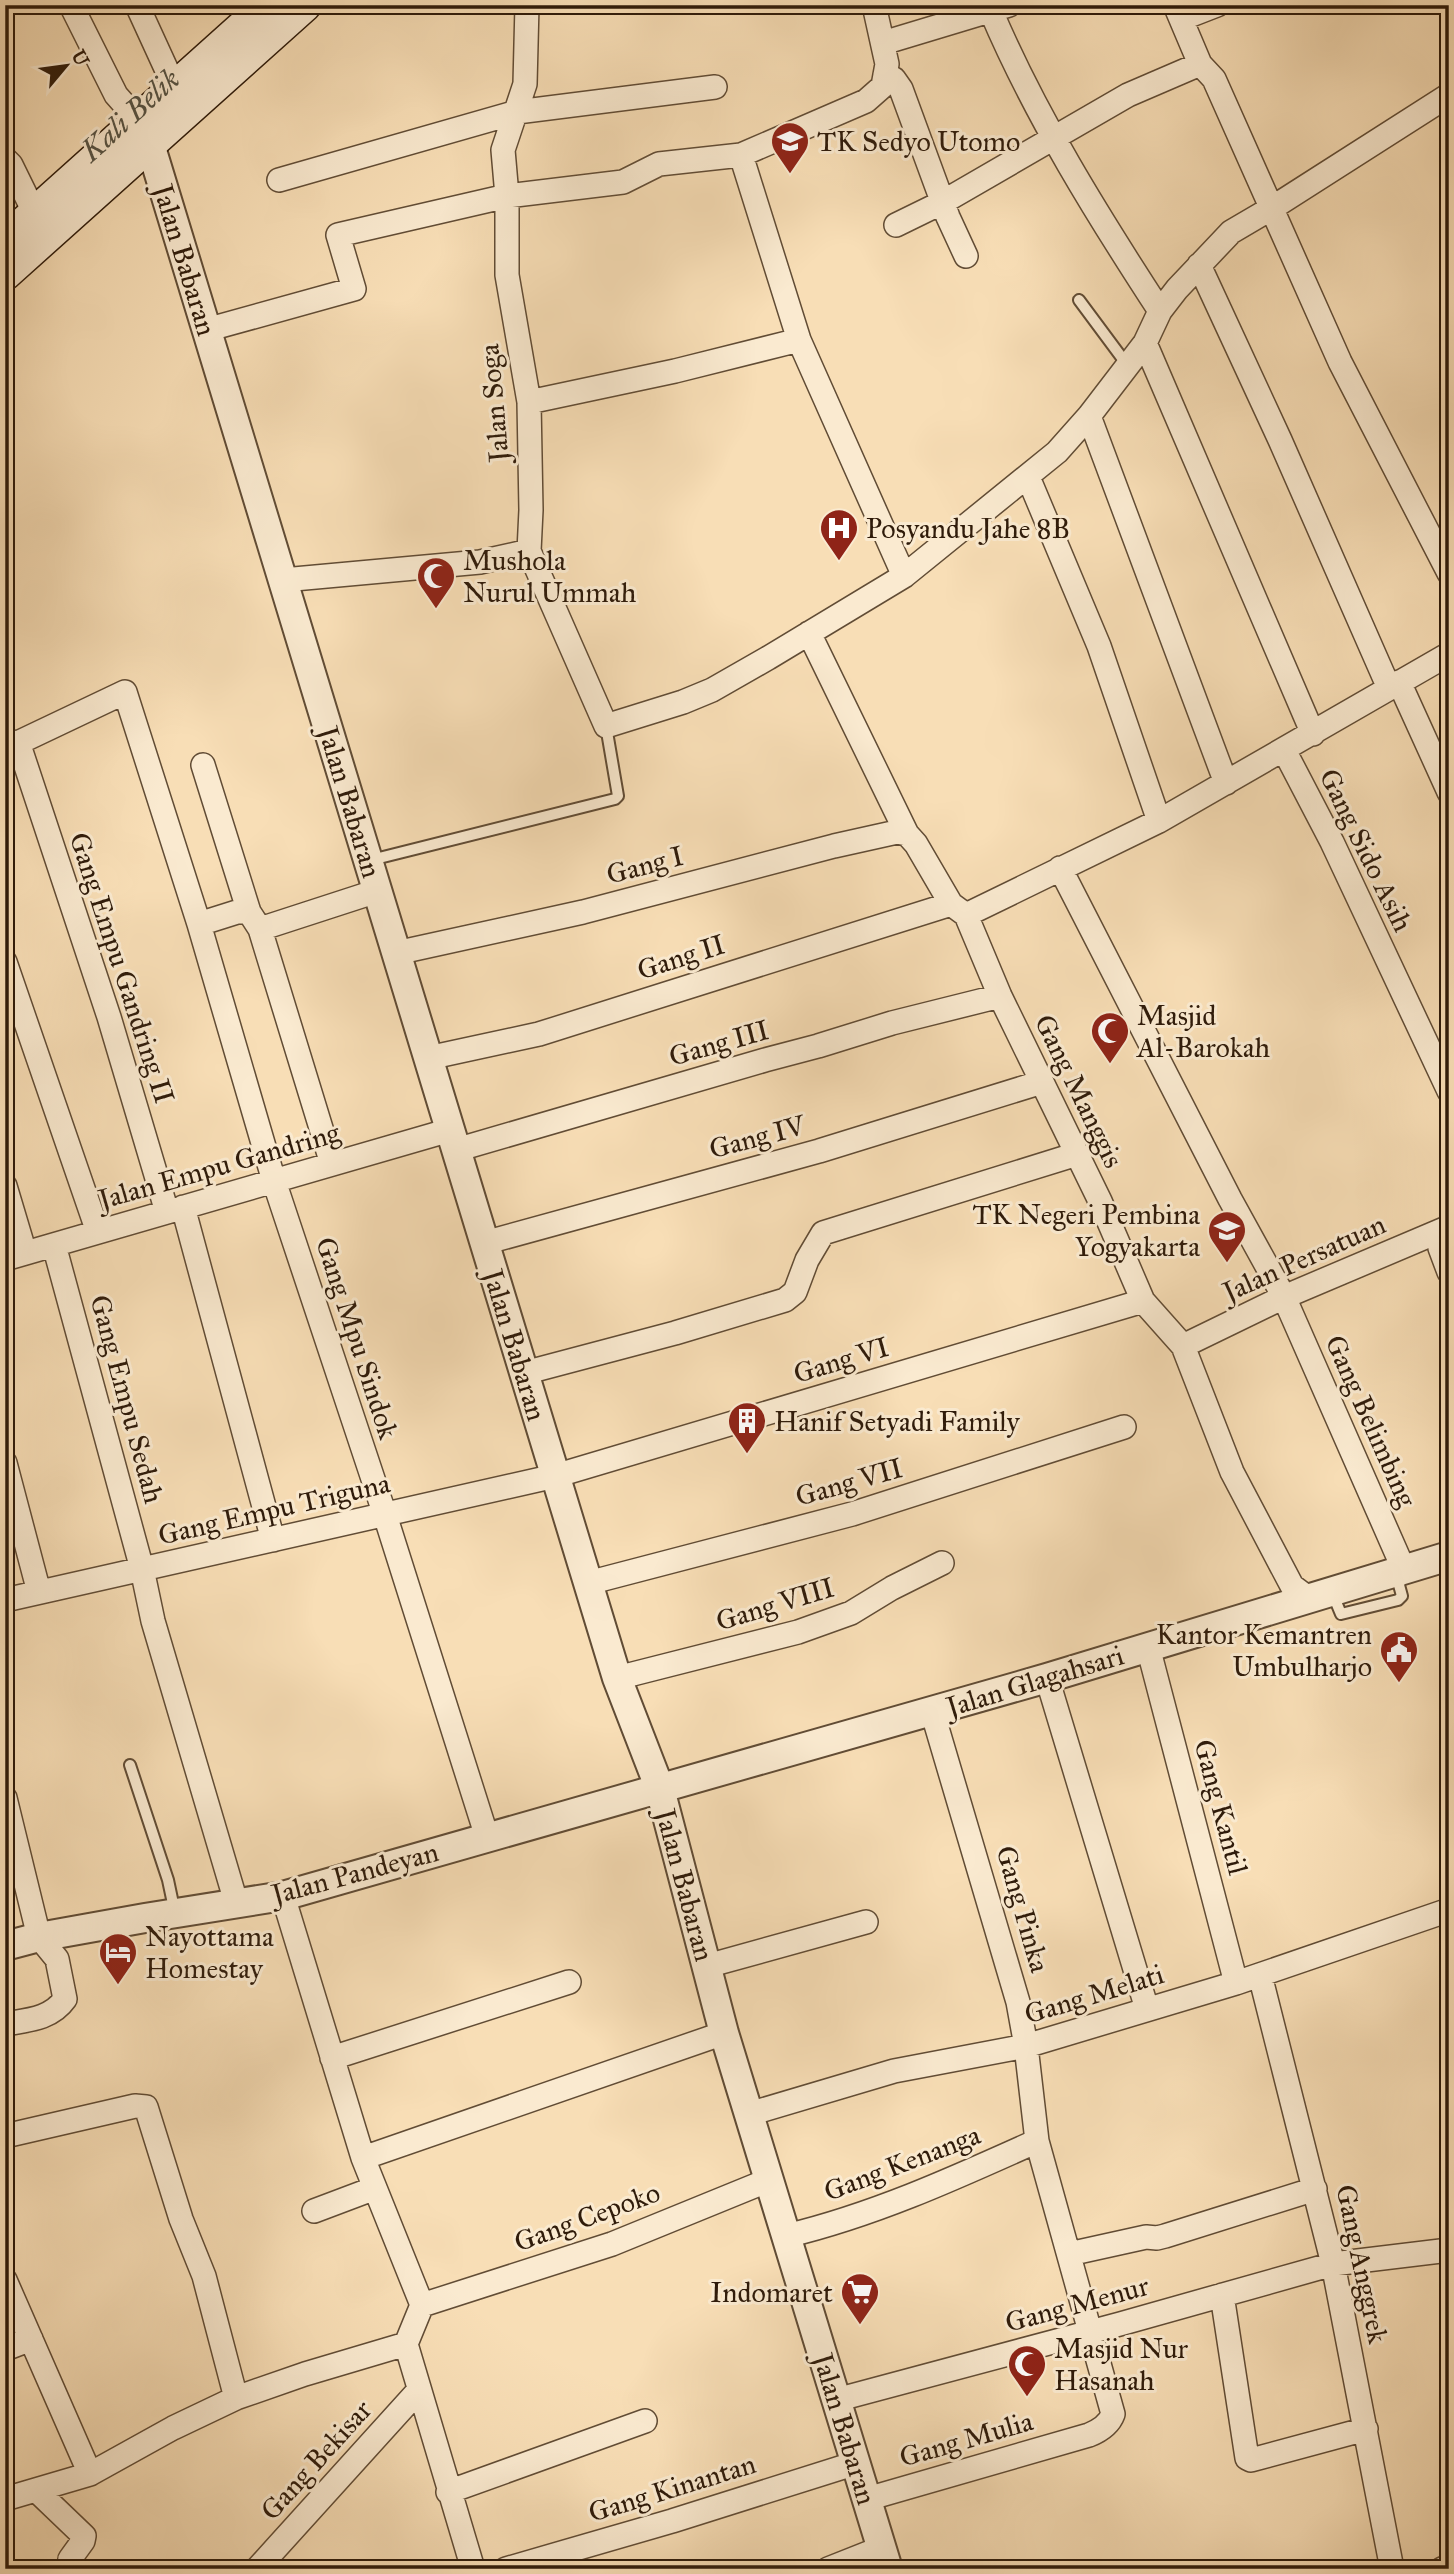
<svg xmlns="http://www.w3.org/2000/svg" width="1454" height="2574" viewBox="0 0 1454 2574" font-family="'IM FELL Great Primer',serif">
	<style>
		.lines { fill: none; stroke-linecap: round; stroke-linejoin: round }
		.service-casing { stroke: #614c35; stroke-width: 14 }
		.minor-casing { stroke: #614c35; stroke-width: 26 }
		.tertiary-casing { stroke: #614c35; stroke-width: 32 }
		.secondary-casing { stroke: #2f1b0a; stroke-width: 35 }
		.service { stroke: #faead0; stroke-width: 10 }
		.minor { stroke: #faead0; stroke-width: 23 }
		.tertiary { stroke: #faead0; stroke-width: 28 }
		.secondary { stroke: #faead0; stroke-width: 32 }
		.labels { text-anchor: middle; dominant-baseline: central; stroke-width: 6; stroke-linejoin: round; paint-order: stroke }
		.poi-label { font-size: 28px; fill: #2f1b0a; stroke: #faead0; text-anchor: start }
		.street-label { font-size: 28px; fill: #2f1b0a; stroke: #faead0 }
		.water-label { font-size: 30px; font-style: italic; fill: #565344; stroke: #faead0 }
	</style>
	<rect width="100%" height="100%" fill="#f8deb6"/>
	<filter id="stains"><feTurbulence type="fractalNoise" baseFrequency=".00286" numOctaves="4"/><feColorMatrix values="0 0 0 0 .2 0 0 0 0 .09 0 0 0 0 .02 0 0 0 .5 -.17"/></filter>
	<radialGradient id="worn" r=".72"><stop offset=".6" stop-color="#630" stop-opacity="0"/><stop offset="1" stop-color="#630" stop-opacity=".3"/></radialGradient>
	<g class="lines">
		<defs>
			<path id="service" d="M1079,300L1128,366
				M371,860L615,799L618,796L606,726
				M1340,1591L1336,1602L1341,1614L1398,1600L1402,1596L1399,1585L1402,1574
				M130,1765L168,1880L175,1913"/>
			<path id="minor" d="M71,5L116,95L139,121
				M137,5L175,88
				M874,5L887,64L883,86L866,101L741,155L799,340L904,576
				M1175,5L1200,64L1214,79L1340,362L1449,573
				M991,11C1035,115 1098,216 1160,311
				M1181,19L1217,5
				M883,43L1009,5
				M885,75L894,79L901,89L948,217L966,256
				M5,159L11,165L35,214
				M279,180L517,112L715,87
				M896,225L943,202L1128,95L1200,64
				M1199,265L1280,440L1389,688
				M206,330L354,289L338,235L507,196L623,182L659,164L741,155
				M1145,343L1313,734
				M529,402L675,371L799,340
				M1089,416L1226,783
				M1028,477L1099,646L1159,821
				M529,551L606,726L683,702L712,690L768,658L904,576L1057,452L1089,416L1145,343L1160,311L1177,289L1231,232L1272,208L1449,95
				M283,580L480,562L529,551L531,510L529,402L507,275V196L503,150L525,84L527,5
				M809,633L907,834L916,844L951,904L966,915L1000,996L1100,1201L1143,1301L1183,1346L1232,1472L1292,1586L1308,1598
				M1399,682L1449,792
				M18,742L109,1017L167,1212
				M5,749L125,692L199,924L274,1181L385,1515L487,1837
				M1284,750L1332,842L1449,1091
				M203,765L249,912L260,929L377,891
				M1060,868L1230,1199L1284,1297L1404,1570
				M966,915L1159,821L1449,654
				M199,924L237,912H249
				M260,929L332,1164
				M396,953L583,912L834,846L897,832L907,834
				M5,962L98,1232
				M428,1058L539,1034L951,904
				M456,1150L765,1060L818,1046L892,1023L1000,996
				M5,1186L25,1253
				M183,1207L273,1540
				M1443,1230L1440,1248L1449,1272
				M484,1243L819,1151L1042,1082
				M54,1245L142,1569L153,1621L236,1902
				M5,1259L450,1130
				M1183,1346L1284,1297L1449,1227
				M524,1373L675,1333L785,1300L795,1292L807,1260L823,1233L1077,1154
				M5,1463L39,1592
				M588,1583L852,1514L1124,1427
				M5,1600L555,1476L1143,1301
				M1148,1647L1236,1983
				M617,1678L798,1632L851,1613L892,1588L942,1563
				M1047,1678L1147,2009
				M5,1798L39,1937L57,1959L65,1999C51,2019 28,2020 5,2024
				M707,1966L866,1922
				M1260,1975L1333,2264L1392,2569
				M332,2058L569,1982
				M749,2114L894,2071L1026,2046L1236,1983L1449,1910
				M5,2136L135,2106L146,2107L181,2219L204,2276L236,2398
				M363,2158L724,2033
				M314,2211L375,2188
				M786,2236C874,2215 955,2178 1037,2141
				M1069,2254L1146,2237L1157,2238L1165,2236L1315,2189
				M5,2280L90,2474
				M1222,2295L1247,2458L1251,2460L1366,2429
				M422,2305L612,2244L769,2180
				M406,2344L473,2569
				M5,2349L31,2339
				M836,2400L1120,2324L1333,2264L1449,2250
				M36,2490L84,2536L83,2541L70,2559L77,2569
				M448,2492L645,2421
				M5,2499L90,2474L173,2428L236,2398L305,2374L406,2344L422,2305L363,2158L283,1896
				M867,2499L1089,2435C1099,2431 1109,2425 1113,2414L1037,2141L1026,2046L1018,2002L932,1711
				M257,2569L419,2390
				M506,2569L672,2521L856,2463
				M828,2569L881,2548
				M1442,2569L1449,2566"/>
			<path id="tertiary" d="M150,144L617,1678L660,1789L724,2033L888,2569
				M5,1946L39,1937L145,1918L283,1896L1047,1678L1449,1556"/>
			<path id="secondary" d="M5,240L267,5
				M5,274L305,5"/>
		</defs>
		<use href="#service" class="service-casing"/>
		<use href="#minor" class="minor-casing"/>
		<use href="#tertiary" class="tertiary-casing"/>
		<use href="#secondary" class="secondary-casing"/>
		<use href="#service" class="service"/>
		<use href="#minor" class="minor"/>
		<use href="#tertiary" class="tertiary"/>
		<use href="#secondary" class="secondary"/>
	</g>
	<defs>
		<symbol id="school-pin" viewBox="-11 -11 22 30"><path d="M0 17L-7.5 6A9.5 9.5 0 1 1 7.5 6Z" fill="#8f2418" stroke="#faead0"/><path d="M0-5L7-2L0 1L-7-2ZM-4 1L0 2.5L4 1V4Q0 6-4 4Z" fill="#fff"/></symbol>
		<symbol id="hospital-pin" viewBox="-11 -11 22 30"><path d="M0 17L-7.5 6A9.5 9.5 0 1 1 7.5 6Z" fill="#8f2418" stroke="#faead0"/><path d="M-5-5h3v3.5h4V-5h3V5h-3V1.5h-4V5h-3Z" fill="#fff"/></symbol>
		<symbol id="mosque-pin" viewBox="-11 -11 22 30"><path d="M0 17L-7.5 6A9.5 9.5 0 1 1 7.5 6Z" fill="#8f2418" stroke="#faead0"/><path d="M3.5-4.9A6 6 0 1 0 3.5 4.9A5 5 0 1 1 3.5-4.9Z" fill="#fff"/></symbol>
		<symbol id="building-pin" viewBox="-11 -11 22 30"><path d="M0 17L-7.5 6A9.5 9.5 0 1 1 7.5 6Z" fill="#8f2418" stroke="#faead0"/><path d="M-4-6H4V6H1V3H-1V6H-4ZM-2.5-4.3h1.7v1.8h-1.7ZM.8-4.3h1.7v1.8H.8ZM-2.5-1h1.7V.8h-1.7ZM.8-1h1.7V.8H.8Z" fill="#fff"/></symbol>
		<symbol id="civic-pin" viewBox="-11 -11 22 30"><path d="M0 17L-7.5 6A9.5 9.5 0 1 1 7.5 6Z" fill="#8f2418" stroke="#faead0"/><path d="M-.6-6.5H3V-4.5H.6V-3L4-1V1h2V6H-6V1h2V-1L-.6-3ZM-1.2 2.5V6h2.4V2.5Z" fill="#fff"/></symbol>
		<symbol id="hotel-pin" viewBox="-11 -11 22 30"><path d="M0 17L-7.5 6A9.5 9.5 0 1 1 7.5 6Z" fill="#8f2418" stroke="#faead0"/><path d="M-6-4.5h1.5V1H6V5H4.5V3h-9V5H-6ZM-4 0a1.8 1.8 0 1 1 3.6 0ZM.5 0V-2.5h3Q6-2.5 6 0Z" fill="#fff"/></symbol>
		<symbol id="supermarket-pin" viewBox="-11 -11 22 30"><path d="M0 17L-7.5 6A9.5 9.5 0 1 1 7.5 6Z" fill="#8f2418" stroke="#faead0"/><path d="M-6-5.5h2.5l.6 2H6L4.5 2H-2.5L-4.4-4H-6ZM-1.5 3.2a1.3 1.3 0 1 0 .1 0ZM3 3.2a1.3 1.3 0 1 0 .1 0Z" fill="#fff"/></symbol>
	</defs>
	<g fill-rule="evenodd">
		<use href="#school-pin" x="768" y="119" width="44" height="60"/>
		<use href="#hospital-pin" x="817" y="506" width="44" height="60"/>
		<use href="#mosque-pin" x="414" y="554" width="44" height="60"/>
		<use href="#mosque-pin" x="1088" y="1009" width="44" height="60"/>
		<use href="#school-pin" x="1205" y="1208" width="44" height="60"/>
		<use href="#building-pin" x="725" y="1399" width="44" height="60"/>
		<use href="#civic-pin" x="1377" y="1628" width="44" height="60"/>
		<use href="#hotel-pin" x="96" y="1930" width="44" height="60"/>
		<use href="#supermarket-pin" x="838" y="2270" width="44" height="60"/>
		<use href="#mosque-pin" x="1005" y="2342" width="44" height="60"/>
	</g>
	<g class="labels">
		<g class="poi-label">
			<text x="817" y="141">TK Sedyo Utomo</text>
			<text x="866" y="528">Posyandu Jahe 8B</text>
			<text x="463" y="560">Mushola<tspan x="463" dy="32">Nurul Ummah</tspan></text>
			<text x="1137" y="1015">Masjid<tspan x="1137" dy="32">Al-Barokah</tspan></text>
			<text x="1200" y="1214" text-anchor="end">TK Negeri Pembina<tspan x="1200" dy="32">Yogyakarta</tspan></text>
			<text x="774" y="1421">Hanif Setyadi Family</text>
			<text x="1372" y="1634" text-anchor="end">Kantor Kemantren<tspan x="1372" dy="32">Umbulharjo</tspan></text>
			<text x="145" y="1936">Nayottama<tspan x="145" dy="32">Homestay</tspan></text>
			<text x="833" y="2292" text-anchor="end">Indomaret</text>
			<text x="1054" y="2348">Masjid Nur<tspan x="1054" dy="32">Hasanah</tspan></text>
		</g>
		<g class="street-label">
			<text transform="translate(185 260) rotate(73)">Jalan Babaran</text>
			<text transform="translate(494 403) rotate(-95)">Jalan Soga</text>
			<text transform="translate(350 802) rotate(73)">Jalan Babaran</text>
			<text transform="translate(1366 850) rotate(64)">Gang Sido Asih</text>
			<text transform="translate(645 865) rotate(-15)">Gang I</text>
			<text transform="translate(681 957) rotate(-18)">Gang II</text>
			<text transform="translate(122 968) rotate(72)">Gang Empu Gandring II</text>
			<text transform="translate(719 1043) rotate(-16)">Gang III</text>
			<text transform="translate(1079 1091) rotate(64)">Gang Manggis</text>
			<text transform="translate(757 1137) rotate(-15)">Gang IV</text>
			<text transform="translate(219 1166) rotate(-16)">Jalan Empu Gandring</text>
			<text transform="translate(1304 1258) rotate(-24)">Jalan Persatuan</text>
			<text transform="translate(357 1338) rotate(72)">Gang Mpu Sindok</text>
			<text transform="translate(515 1345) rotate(73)">Jalan Babaran</text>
			<text transform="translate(841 1360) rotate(-17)">Gang VI</text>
			<text transform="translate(127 1399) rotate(75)">Gang Empu Sedah</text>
			<text transform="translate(1371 1421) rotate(66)">Gang Belimbing</text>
			<text transform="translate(849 1482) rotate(-16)">Gang VII</text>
			<text transform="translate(274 1509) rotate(-13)">Gang Empu Triguna</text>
			<text transform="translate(775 1604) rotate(-17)">Gang VIII</text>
			<text transform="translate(1035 1681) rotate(-17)">Jalan Glagahsari</text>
			<text transform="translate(1221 1807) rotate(75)">Gang Kantil</text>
			<text transform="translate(355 1873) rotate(-15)">Jalan Pandeyan</text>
			<text transform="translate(685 1885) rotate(75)">Jalan Babaran</text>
			<text transform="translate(1023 1909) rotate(74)">Gang Pinka</text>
			<text transform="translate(1094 1994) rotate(-17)">Gang Melati</text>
			<text transform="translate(902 2163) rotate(-21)">Gang Kenanga</text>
			<text transform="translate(587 2217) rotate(-20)">Gang Cepoko</text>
			<text transform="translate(1362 2264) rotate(78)">Gang Anggrek</text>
			<text transform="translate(1077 2304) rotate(-15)">Gang Menur</text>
			<text transform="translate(845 2429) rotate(73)">Jalan Babaran</text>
			<text transform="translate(966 2439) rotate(-16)">Gang Mulia</text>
			<text transform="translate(316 2460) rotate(-48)">Gang Bekisar</text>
			<text transform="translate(672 2488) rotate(-17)">Gang Kinantan</text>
		</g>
		<g class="water-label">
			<text transform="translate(130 115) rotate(-42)">Kali Belik</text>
		</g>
	</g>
	<rect width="1454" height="2574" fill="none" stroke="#f8deb6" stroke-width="28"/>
	<rect x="7" y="7" width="1440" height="2560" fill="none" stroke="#2f1b0a" stroke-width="3.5"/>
	<rect x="14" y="14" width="1426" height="2546" fill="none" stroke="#2f1b0a" stroke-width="2"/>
	<g transform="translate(66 66) rotate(61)" stroke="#faead0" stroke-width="5" paint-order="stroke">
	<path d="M0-5L12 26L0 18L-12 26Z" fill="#2f1b0a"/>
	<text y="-10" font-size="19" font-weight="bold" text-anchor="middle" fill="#2f1b0a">U</text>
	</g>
	<rect width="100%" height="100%" filter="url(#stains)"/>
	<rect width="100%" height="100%" fill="url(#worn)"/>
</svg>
